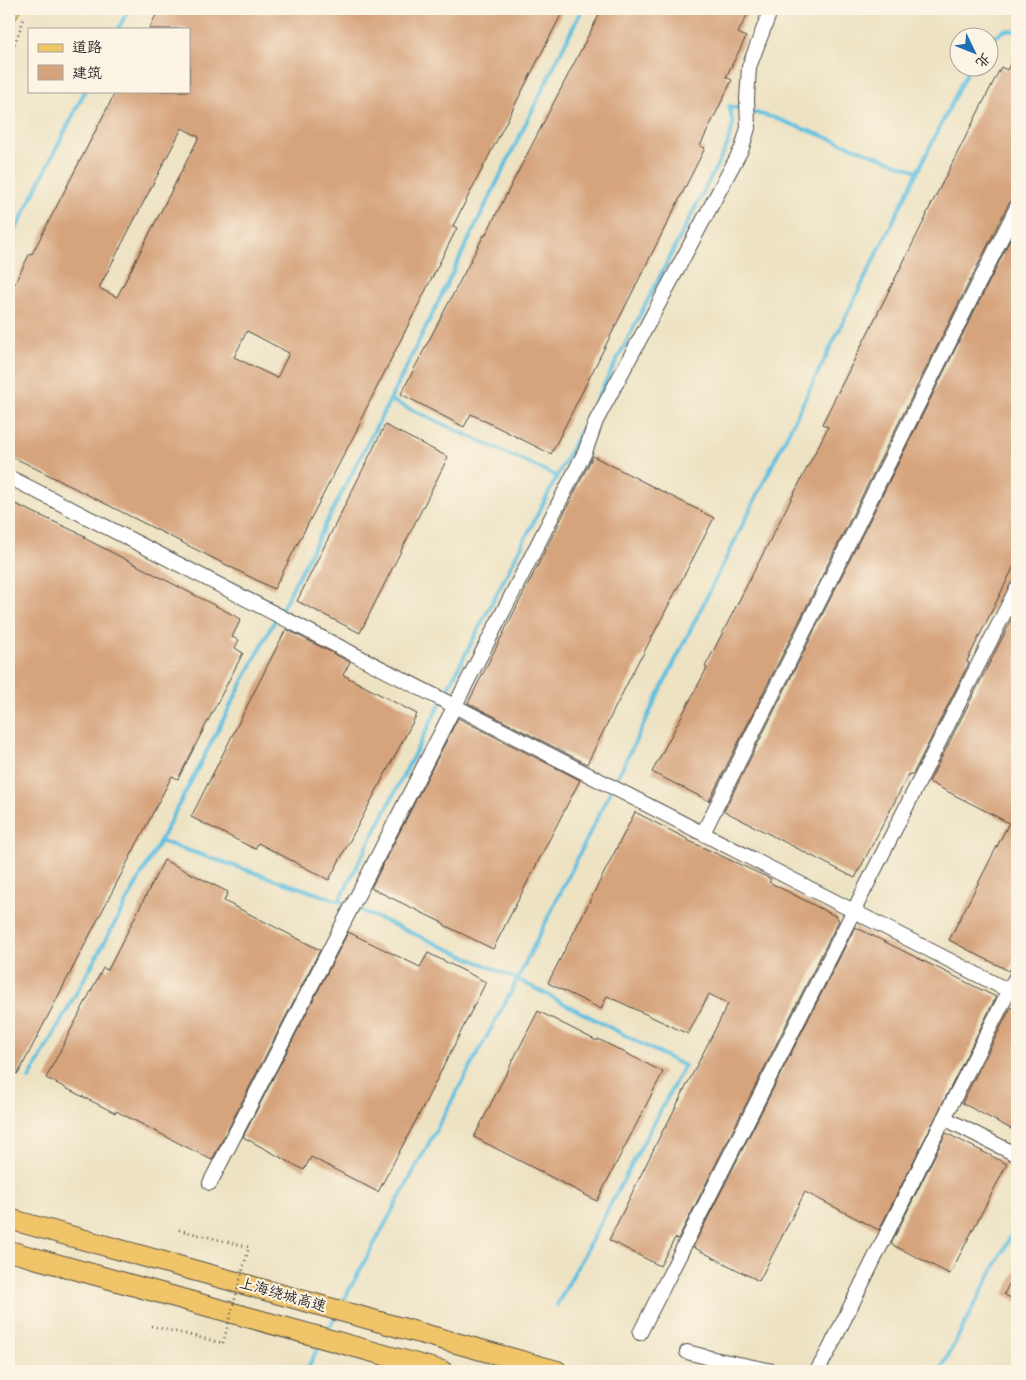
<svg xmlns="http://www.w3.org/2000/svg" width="1026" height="1380" viewBox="0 0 1026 1380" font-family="Pangolin,'LXGW WenKai TC',sans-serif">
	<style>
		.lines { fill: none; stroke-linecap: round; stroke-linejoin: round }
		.stream { stroke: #61c0e0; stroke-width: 4 }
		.building { fill: #d5a37c; fill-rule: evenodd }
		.minor-casing { stroke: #484642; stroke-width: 16 }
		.major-casing { stroke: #484642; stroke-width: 19 }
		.highway-casing { stroke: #484642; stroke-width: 22 }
		.path { stroke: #484642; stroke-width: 2.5; stroke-dasharray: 1 4; stroke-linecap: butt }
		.minor { stroke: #fff; stroke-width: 14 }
		.major { stroke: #f0c469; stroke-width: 18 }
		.highway { stroke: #f0c469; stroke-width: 20 }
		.path-bridge { stroke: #484642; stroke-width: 2.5; stroke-dasharray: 1 4; stroke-linecap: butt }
		.labels { text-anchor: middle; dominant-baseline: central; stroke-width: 4; stroke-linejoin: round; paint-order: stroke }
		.street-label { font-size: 15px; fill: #2b2b2b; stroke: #fcf5e5 }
	</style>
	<rect width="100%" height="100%" fill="#fcf5e5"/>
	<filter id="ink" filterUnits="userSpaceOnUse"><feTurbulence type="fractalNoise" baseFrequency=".02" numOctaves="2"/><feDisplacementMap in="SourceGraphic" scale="10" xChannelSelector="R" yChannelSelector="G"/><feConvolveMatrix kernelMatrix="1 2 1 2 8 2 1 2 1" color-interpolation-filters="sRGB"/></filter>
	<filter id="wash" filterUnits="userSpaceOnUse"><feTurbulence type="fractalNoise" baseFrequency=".0096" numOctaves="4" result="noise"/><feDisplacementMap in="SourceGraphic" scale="20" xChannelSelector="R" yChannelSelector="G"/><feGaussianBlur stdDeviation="1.12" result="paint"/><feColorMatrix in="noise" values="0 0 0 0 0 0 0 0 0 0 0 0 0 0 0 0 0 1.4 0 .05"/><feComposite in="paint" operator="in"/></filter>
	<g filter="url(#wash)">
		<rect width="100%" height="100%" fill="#ede2c2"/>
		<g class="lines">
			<path class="stream" d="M118,29L129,9
				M988,42L1005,30L1017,31
				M751,112L772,117L917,171
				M9,243L85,91
				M390,400L582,9
				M280,612L390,400L557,476
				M444,696L727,146L733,124L729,106L744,110
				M160,841L276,618
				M339,901L441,702
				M355,908L517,979L684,1066L557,1305
				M29,1079L160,841L339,901L349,905
				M341,1305L511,992L969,68
				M327,1332L336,1316
				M306,1371L320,1344
				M940,1371L1017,1224"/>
		</g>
		<g id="blocks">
			<path class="building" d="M159,9H564L453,226L457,228L360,421L361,422L274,589L9,455V295L30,253L32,254L116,91H189V29H149ZM182,128L199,137L117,297L99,288ZM247,331L289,353L277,378L234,357Z
				M602,9H750L738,33L746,37L726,77L732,80L700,146L705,148L551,454L471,414L464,427L401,394L484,235L485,236Z
				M1017,51V198L1013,199L1009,203L709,801L652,772L707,668L705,667L828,427L822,424L927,215H926L1001,67L1007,70Z
				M1017,226V560L967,661V662L969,663L913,774H909L855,878L724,811Z
				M385,425L448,457L360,633L297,601Z
				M593,456L714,518L641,658H640L587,764L468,703Z
				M9,501L85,536L84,538L241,619L232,637L239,640L235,648L243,653L178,779L172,776L18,1074L9,1070Z
				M1017,609V957L1009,971L949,940L1009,823L929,782Z
				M286,629L350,662L343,675L417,714L329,880L258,843L255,849L191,817Z
				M458,718L580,780L493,949L444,925L445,924L371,888Z
				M635,812L687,839V840L771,879L769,882L837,917V918L839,920L678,1239L675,1238L660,1266L609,1240L664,1128H665L728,1004L709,994L688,1034L607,996L601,1009L548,983Z
				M164,860L228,892L224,901L320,950L212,1160L116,1111L115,1113L46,1078L103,968L108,970Z
				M855,927L996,997L879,1230L805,1192L759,1281L693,1247Z
				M348,932L420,967L428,953L486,982L422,1109L378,1192L311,1157L304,1170L243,1137Z
				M1011,1007L1017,1010V1132L962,1103Z
				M538,1011L597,1041L598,1039L663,1072L597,1201L474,1137Z
				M946,1133L1007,1164L950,1274L891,1244Z
				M1017,1269V1302L1004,1294Z"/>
		</g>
	</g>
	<g filter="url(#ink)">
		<use href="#blocks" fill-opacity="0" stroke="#484642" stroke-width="1"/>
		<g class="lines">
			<defs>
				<path id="minor" d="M9,477L1017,995
					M703,833L1017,207
					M1017,975L944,1118L1017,1155
					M210,1183L585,452L596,421L742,148L748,128L747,99L749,67L771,9
					M640,1333L1017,588
					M687,1352L714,1359L773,1371
					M817,1371L829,1350L944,1118"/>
				<path id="major" d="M9,13L11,9"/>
				<path id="highway" d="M9,1219L557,1371
					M9,1251L442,1371"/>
			</defs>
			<use href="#minor" class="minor-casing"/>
			<use href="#major" class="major-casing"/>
			<use href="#highway" class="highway-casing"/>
			<path class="path" d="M9,58L24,19
				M179,1230L249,1247
				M151,1326L223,1343"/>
			<use href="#minor" class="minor"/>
			<use href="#major" class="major"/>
			<use href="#highway" class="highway"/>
			<path class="path-bridge" d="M223,1343L249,1247"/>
		</g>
	</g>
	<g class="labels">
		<g class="street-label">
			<text transform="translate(283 1295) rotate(16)">上海绕城高速</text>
		</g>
	</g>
	<rect width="1026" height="1380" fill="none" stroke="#fcf5e5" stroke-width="30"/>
	<rect x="28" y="28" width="162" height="65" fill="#fcf5e5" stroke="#a8a49b"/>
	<rect x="38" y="44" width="25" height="8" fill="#f0c469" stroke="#a8a49b"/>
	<text x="72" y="52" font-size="15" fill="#2b2b2b">道路</text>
	<rect x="38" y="65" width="25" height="15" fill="#d5a37c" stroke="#a8a49b"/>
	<text x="72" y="78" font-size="15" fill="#2b2b2b">建筑</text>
	<g transform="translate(974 52) rotate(133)"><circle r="24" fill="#fcf5e5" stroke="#a8a49b"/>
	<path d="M0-4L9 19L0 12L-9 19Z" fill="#1f6fb2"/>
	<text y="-8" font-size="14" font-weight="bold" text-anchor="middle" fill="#2b2b2b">北</text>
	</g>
</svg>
